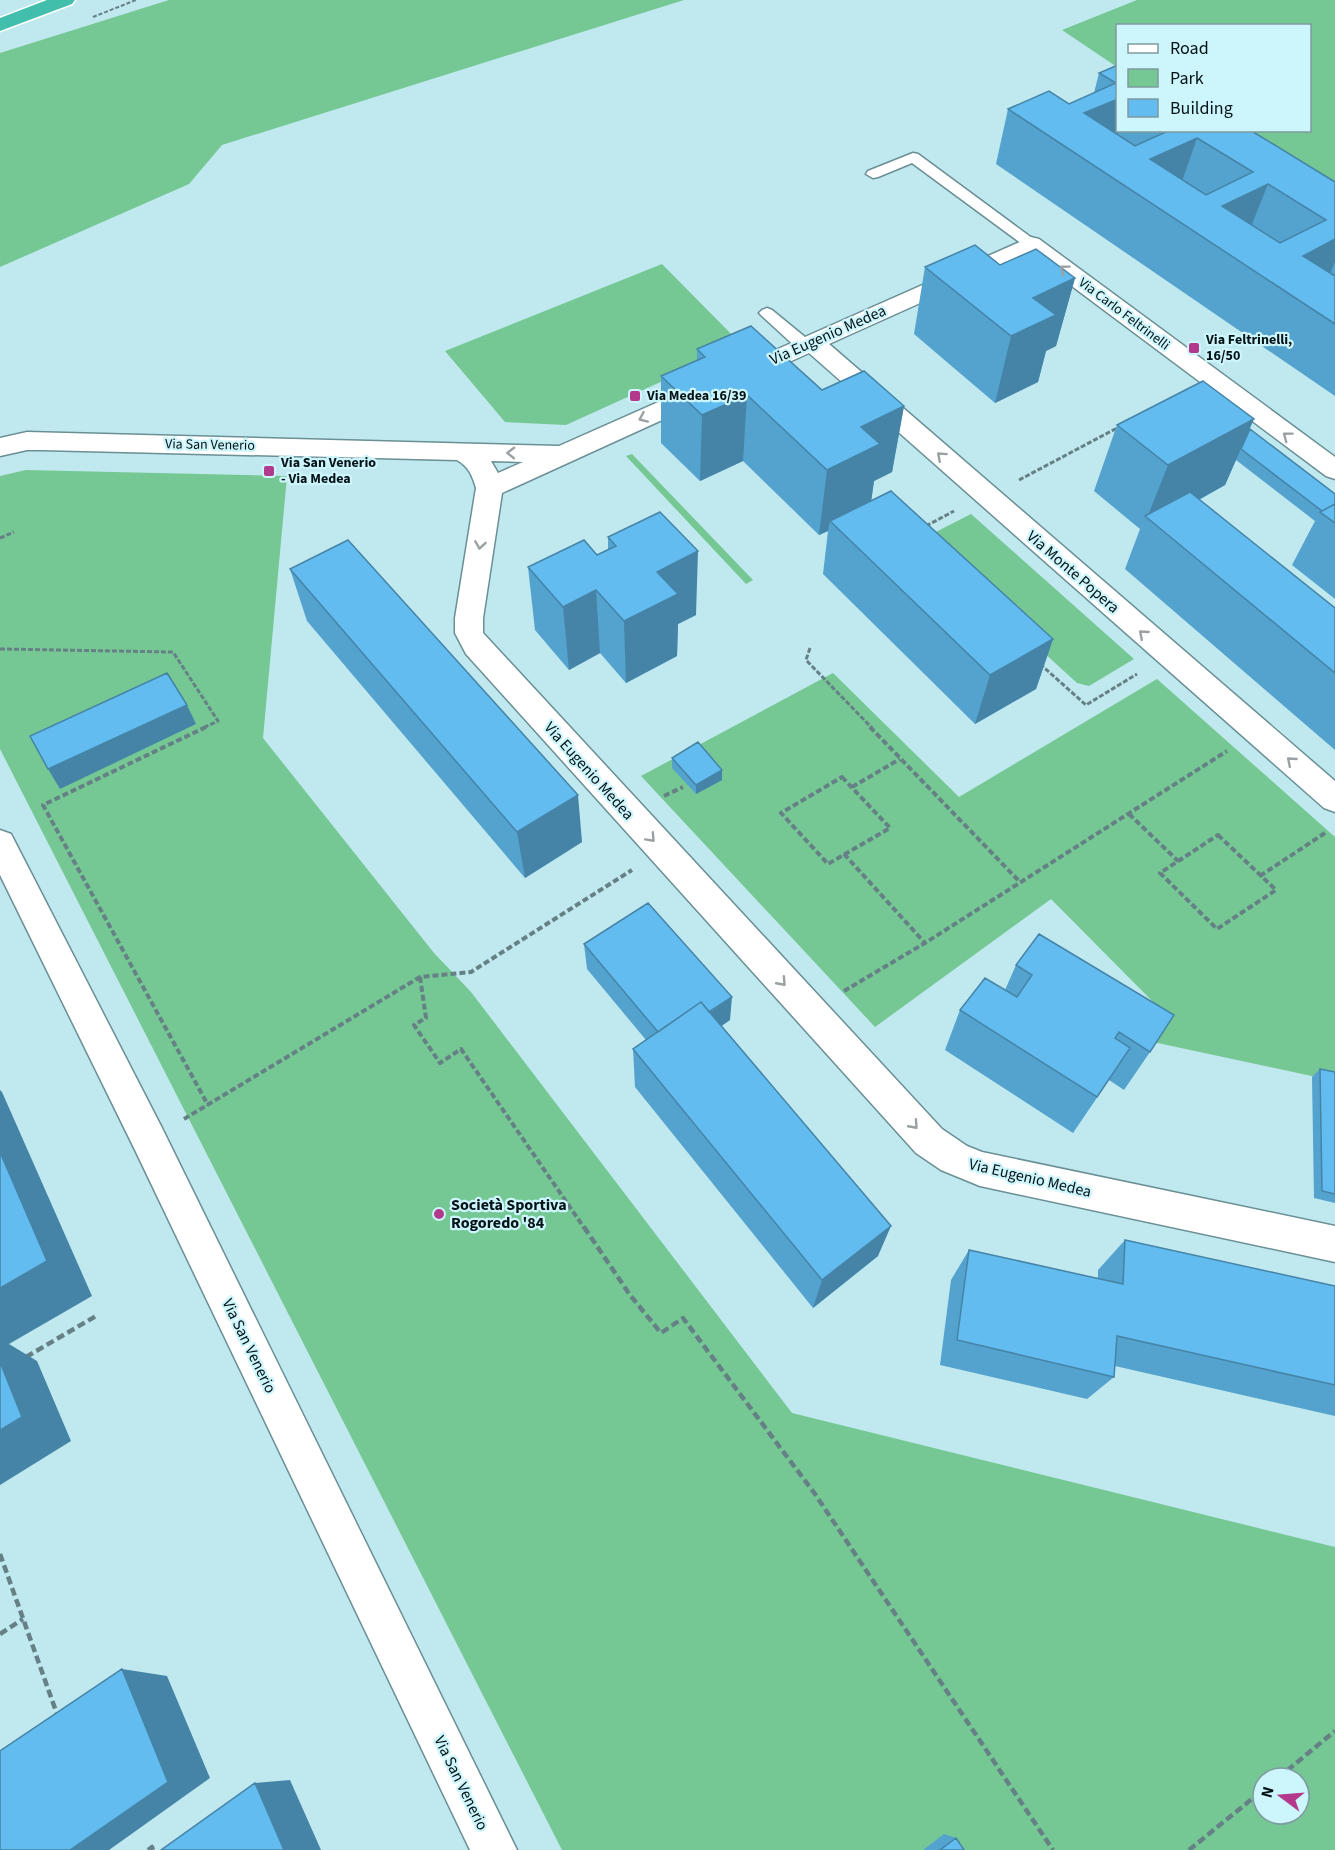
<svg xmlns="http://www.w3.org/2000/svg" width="1335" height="1850" viewBox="0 0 1335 1850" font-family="'Source Sans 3',sans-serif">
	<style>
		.green { fill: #75c893; fill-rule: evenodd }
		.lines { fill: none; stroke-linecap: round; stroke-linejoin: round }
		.lane-casing { stroke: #6a8f95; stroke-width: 3 }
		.street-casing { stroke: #6a8f95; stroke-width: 3 }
		.highway-casing { stroke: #fff; stroke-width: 3 }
		.path-far3 { stroke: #658186; stroke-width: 2; stroke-dasharray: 4 2; stroke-linecap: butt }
		.path-far2 { stroke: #658186; stroke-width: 3; stroke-dasharray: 5 2; stroke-linecap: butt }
		.path-far1 { stroke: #658186; stroke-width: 4; stroke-dasharray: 6 3; stroke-linecap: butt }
		.path { stroke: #658186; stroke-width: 4.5; stroke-dasharray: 8 4; stroke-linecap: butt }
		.lane { fill: #fff; fill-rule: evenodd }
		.street { fill: #fff; fill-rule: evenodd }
		.highway { fill: #41bfac; fill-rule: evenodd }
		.wall { fill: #54a2ce }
		.shaded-wall { fill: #4584a7 }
		.building { fill: #62bcef; stroke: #4584a7; stroke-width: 1.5; fill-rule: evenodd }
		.oneway { stroke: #9ba1a2 }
		.poi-dot { fill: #b3398c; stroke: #cdf5fc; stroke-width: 2 }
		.labels { text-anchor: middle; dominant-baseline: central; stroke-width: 4.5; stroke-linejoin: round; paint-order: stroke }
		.far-street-label { font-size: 14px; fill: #051316; stroke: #cdf5fc }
		.far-poi-label { font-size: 14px; font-weight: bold; fill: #051316; stroke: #cdf5fc; text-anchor: start }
		.street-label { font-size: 16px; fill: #051316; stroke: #cdf5fc }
		.poi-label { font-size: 16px; font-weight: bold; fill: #051316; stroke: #cdf5fc; text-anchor: start }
	</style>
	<rect width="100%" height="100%" fill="#c0e8ef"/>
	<path class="green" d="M169,0H684L222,145L189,184L0,267V53Z
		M1137,0H1335V211L1214,131L1310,130V26H1118L1117,67L1062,30Z
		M662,264L742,345L566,425L505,422L445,351Z
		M632,454L753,580L746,584L626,456Z
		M26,470L287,476L263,738L434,953L471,992L792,1413L1335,1547V1850H562L0,749V476ZM1263,1778H1299V1814H1263Z
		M971,514L1134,659L1089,686L1077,683L925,544L926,537Z
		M833,673L959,797L1157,679L1335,837V1081L1153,1042L1168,1017L1051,899L875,1027L641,776Z"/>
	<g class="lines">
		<defs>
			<path id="lane" d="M913,153L918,154L1036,241L1038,244L1036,247H1026L912,163L878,177L873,178L866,174L868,171Z
				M767,308L772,310L811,342L813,346L811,350H799L762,316L759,313L762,310Z"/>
			<path id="street" d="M1031,237L1039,239L1335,457V479L1326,476L1029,254L829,344L1335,781V812L1324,808L809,353L502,493L483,618V633L942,1129L967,1146L982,1152L1335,1226V1262L980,1186L941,1170L916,1153L466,654L455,633V618L476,488C472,475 469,467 457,460L42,450H27L0,456V438L27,432L559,446ZM491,461L523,462L498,473Z
				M0,830L11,834L162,1128L517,1850H470L136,1152L0,875Z"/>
			<path id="highway" d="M47,0H75L72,4L0,31V18Z"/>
		</defs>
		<use href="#lane" class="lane-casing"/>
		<use href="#street" class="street-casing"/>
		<use href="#highway" class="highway-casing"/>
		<path class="path-far3" d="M93,17L136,0"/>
		<path class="path-far2" d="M1019,480L1119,427
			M926,526L954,511
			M0,538L14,532
			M810,648L806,660L872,728
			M0,649L173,652L218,721L203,728
			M1040,664L1086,705L1137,674"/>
		<path class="path-far1" d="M206,727L43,805L208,1105
			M870,727L1020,882
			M842,777L890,828L828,864L781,813Z
			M852,787L900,759
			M664,796L683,787
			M1129,814L1178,861
			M1218,835L1276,890L1217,929L1160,873Z
			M844,854L925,943
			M1260,876L1325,833
			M420,977L426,1018L414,1025L440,1063L461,1049L585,1229
			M844,991L925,943L1227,751
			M184,1119L420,977L471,972L632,870"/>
		<path class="path" d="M584,1227L630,1295L661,1333L683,1318L815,1494L1053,1850
			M26,1357L96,1316
			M0,1554L57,1714
			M0,1634L23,1619
			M1278,1778L1335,1731
			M148,1850L152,1847L153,1850
			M1189,1850L1263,1790"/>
		<use href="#lane" class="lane"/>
		<use href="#street" class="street"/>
		<use href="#highway" class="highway"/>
	</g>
	<path class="wall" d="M1118,65V130H1250L1335,182V396L996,164L1008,109L1069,104L1094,93L1099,73Z
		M1000,265L1075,278L1056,346L1046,351L1038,382L995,403L914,334L925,267Z
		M697,349L822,390L904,406L892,472L874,481L871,500L1053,639L1036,689L975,724L823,574L828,531L819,535L743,461L700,481L661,443V376L697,360Z
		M1117,425L1250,429L1335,494V599L1292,565L1315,521L1236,460L1225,485L1199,500L1335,608V750L1125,569L1140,529L1094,491Z
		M608,537L696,615L678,624L677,656L626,683L600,653L569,670L535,630L528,567L597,555L608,549Z
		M290,569L582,842L525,878L307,621Z
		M672,758L722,770V780L696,794L672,768Z
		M584,944L730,1020L721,1026L878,1256L813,1308L635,1087L633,1049L646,1040L587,969Z
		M1016,965L1150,1052L1124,1090L1109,1080L1073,1133L945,1050L960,1010L1005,990Z
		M1320,1069L1335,1072V1203L1314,1198L1312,1077Z
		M1125,1240L1335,1286V1416L1115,1366L1114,1377L1087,1399L940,1365L951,1280L969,1250L1098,1279V1270Z
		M944,1834L956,1838L964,1850H923Z"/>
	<path class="shaded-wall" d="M1118,99V130H1119L1114,149L1084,113Z
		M1197,138L1178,193L1150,159Z
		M1268,184L1246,239L1222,206Z
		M1335,239V262L1324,288L1303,256Z
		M1075,278L1056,346L1046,351L1038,382L995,403L1011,336L1033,298Z
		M747,395L743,461L700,481L702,415Z
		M904,406L892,472L874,481L870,510L830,521L828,531L819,535L827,470L861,427Z
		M1254,419L1225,485L1154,524L1147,518L1168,465Z
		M698,551L696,615L678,624L677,656L626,683L624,621L657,572Z
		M596,590L600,653L569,670L563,607Z
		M1053,639L1036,689L975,724L990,675Z
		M187,705L196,724L60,789L48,769Z
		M722,770V780L696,794V785Z
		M578,795L582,842L525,878L517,832Z
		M732,997L730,1020L667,1064V1042Z
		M0,1090L2,1092L92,1296L9,1344L37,1361L71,1441L0,1485Z
		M891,1226L878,1256L813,1308L822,1280Z
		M122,1669L167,1676L210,1778L109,1850H70Z
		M290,1780L321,1850H284L255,1783Z"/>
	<path class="building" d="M1118,65V99L1084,113L1135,146L1170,130H1250L1335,182V239L1303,256L1335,276V324L1008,109L1049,91L1069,104L1116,83L1099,73ZM1197,138L1253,172L1206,195L1150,159ZM1268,184L1326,220L1280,243L1222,206Z
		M975,245L1000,265L1036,249L1075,278L1033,298L1056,315L1011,336L925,267Z
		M751,326L822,390L864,371L904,406L861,427L880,444L827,470L747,395L702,415L661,376L705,357L697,349Z
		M1203,381L1254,419L1168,465L1117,425Z
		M1250,429L1335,494V504L1322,511L1241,449Z
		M891,491L1053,639L990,675L830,521Z
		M1190,492L1335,608V673L1145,516Z
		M1335,504V523L1320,512Z
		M660,512L698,551L657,572L678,594L624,621L596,590L563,607L528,567L584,540L597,555L616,546L608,537Z
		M348,540L578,795L517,832L290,569Z
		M167,673L187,705L48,769L30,736Z
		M698,742L722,770L696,785L672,758Z
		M648,903L732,997L709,1012L701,1002L658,1032L584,944Z
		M1039,934L1174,1015L1150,1052L1119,1032L1115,1038L1130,1048L1097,1097L960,1010L985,978L1017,997L1032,975L1016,965Z
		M701,1002L891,1226L822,1280L633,1049Z
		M1320,1069L1335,1072V1194L1322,1191Z
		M0,1152L47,1261L0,1288Z
		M1125,1240L1335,1286V1385L1117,1336L1114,1377L957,1340L969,1250L1123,1284Z
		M0,1362L22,1417L0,1430Z
		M122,1669L168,1782L70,1850H0V1751Z
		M255,1783L284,1850H161Z
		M956,1838L964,1850H940Z"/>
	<defs><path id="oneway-chevron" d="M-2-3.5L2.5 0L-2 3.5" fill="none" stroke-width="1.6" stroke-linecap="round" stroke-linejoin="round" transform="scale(1.5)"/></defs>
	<g class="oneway">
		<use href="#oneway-chevron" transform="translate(1064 269) rotate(-143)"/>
		<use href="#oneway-chevron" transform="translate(643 418) rotate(156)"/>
		<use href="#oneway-chevron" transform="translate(1287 436) rotate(-143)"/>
		<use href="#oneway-chevron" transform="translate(511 453) rotate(-179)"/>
		<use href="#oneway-chevron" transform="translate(941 456) rotate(-138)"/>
		<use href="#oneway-chevron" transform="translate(480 545) rotate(99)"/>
		<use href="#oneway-chevron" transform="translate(1143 634) rotate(-139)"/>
		<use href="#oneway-chevron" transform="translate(1291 761) rotate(-139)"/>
		<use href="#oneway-chevron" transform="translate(651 838) rotate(47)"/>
		<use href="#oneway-chevron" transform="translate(782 982) rotate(48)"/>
		<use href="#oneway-chevron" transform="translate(914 1125) rotate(48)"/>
	</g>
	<g class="poi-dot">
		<rect x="1188" y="342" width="12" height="12" rx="3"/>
		<rect x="629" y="390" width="12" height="12" rx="3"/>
		<rect x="263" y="465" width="12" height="12" rx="3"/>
		<circle cx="439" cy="1214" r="6"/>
	</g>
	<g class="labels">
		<g class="far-street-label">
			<text transform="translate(1124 314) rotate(37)">Via Carlo Feltrinelli</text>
			<text transform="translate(210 445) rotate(1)">Via San Venerio</text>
		</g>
		<g class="far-poi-label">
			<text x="1206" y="340">Via Feltrinelli,<tspan x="1206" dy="16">16/50</tspan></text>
			<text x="647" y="396">Via Medea 16/39</text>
			<text x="281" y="463">Via San Venerio<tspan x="281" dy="16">- Via Medea</tspan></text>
		</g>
		<g class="street-label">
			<text transform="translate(828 335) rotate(-24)">Via Eugenio Medea</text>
			<text transform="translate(1073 572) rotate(41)">Via Monte Popera</text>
			<text transform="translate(589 771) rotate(48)">Via Eugenio Medea</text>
			<text transform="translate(1030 1178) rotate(13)">Via Eugenio Medea</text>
			<text transform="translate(249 1346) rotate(64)">Via San Venerio</text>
			<text transform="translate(461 1783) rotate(64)">Via San Venerio</text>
		</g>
		<g class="poi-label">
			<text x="451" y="1205">Società Sportiva<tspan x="451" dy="18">Rogoredo '84</tspan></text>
		</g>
	</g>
	<rect x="1116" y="24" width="195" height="108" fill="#cdf5fc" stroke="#7d9ba0" stroke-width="1.5"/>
	<rect x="1128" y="44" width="30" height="9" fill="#ffffff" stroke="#7d9ba0" stroke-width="1.5"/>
	<text x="1170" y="54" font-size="18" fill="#051316">Road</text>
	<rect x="1128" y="69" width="30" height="18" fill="#75c893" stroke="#7d9ba0" stroke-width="1.5"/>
	<text x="1170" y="84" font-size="18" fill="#051316">Park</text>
	<rect x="1128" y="99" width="30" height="18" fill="#62bcef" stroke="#7d9ba0" stroke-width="1.5"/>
	<text x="1170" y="114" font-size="18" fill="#051316">Building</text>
	<g transform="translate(1281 1796) rotate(286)"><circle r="28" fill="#cdf5fc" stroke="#7d9ba0" stroke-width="1.5"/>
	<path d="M0-4.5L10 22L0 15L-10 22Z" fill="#b3398c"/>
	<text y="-9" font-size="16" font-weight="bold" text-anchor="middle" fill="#051316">N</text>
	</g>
</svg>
